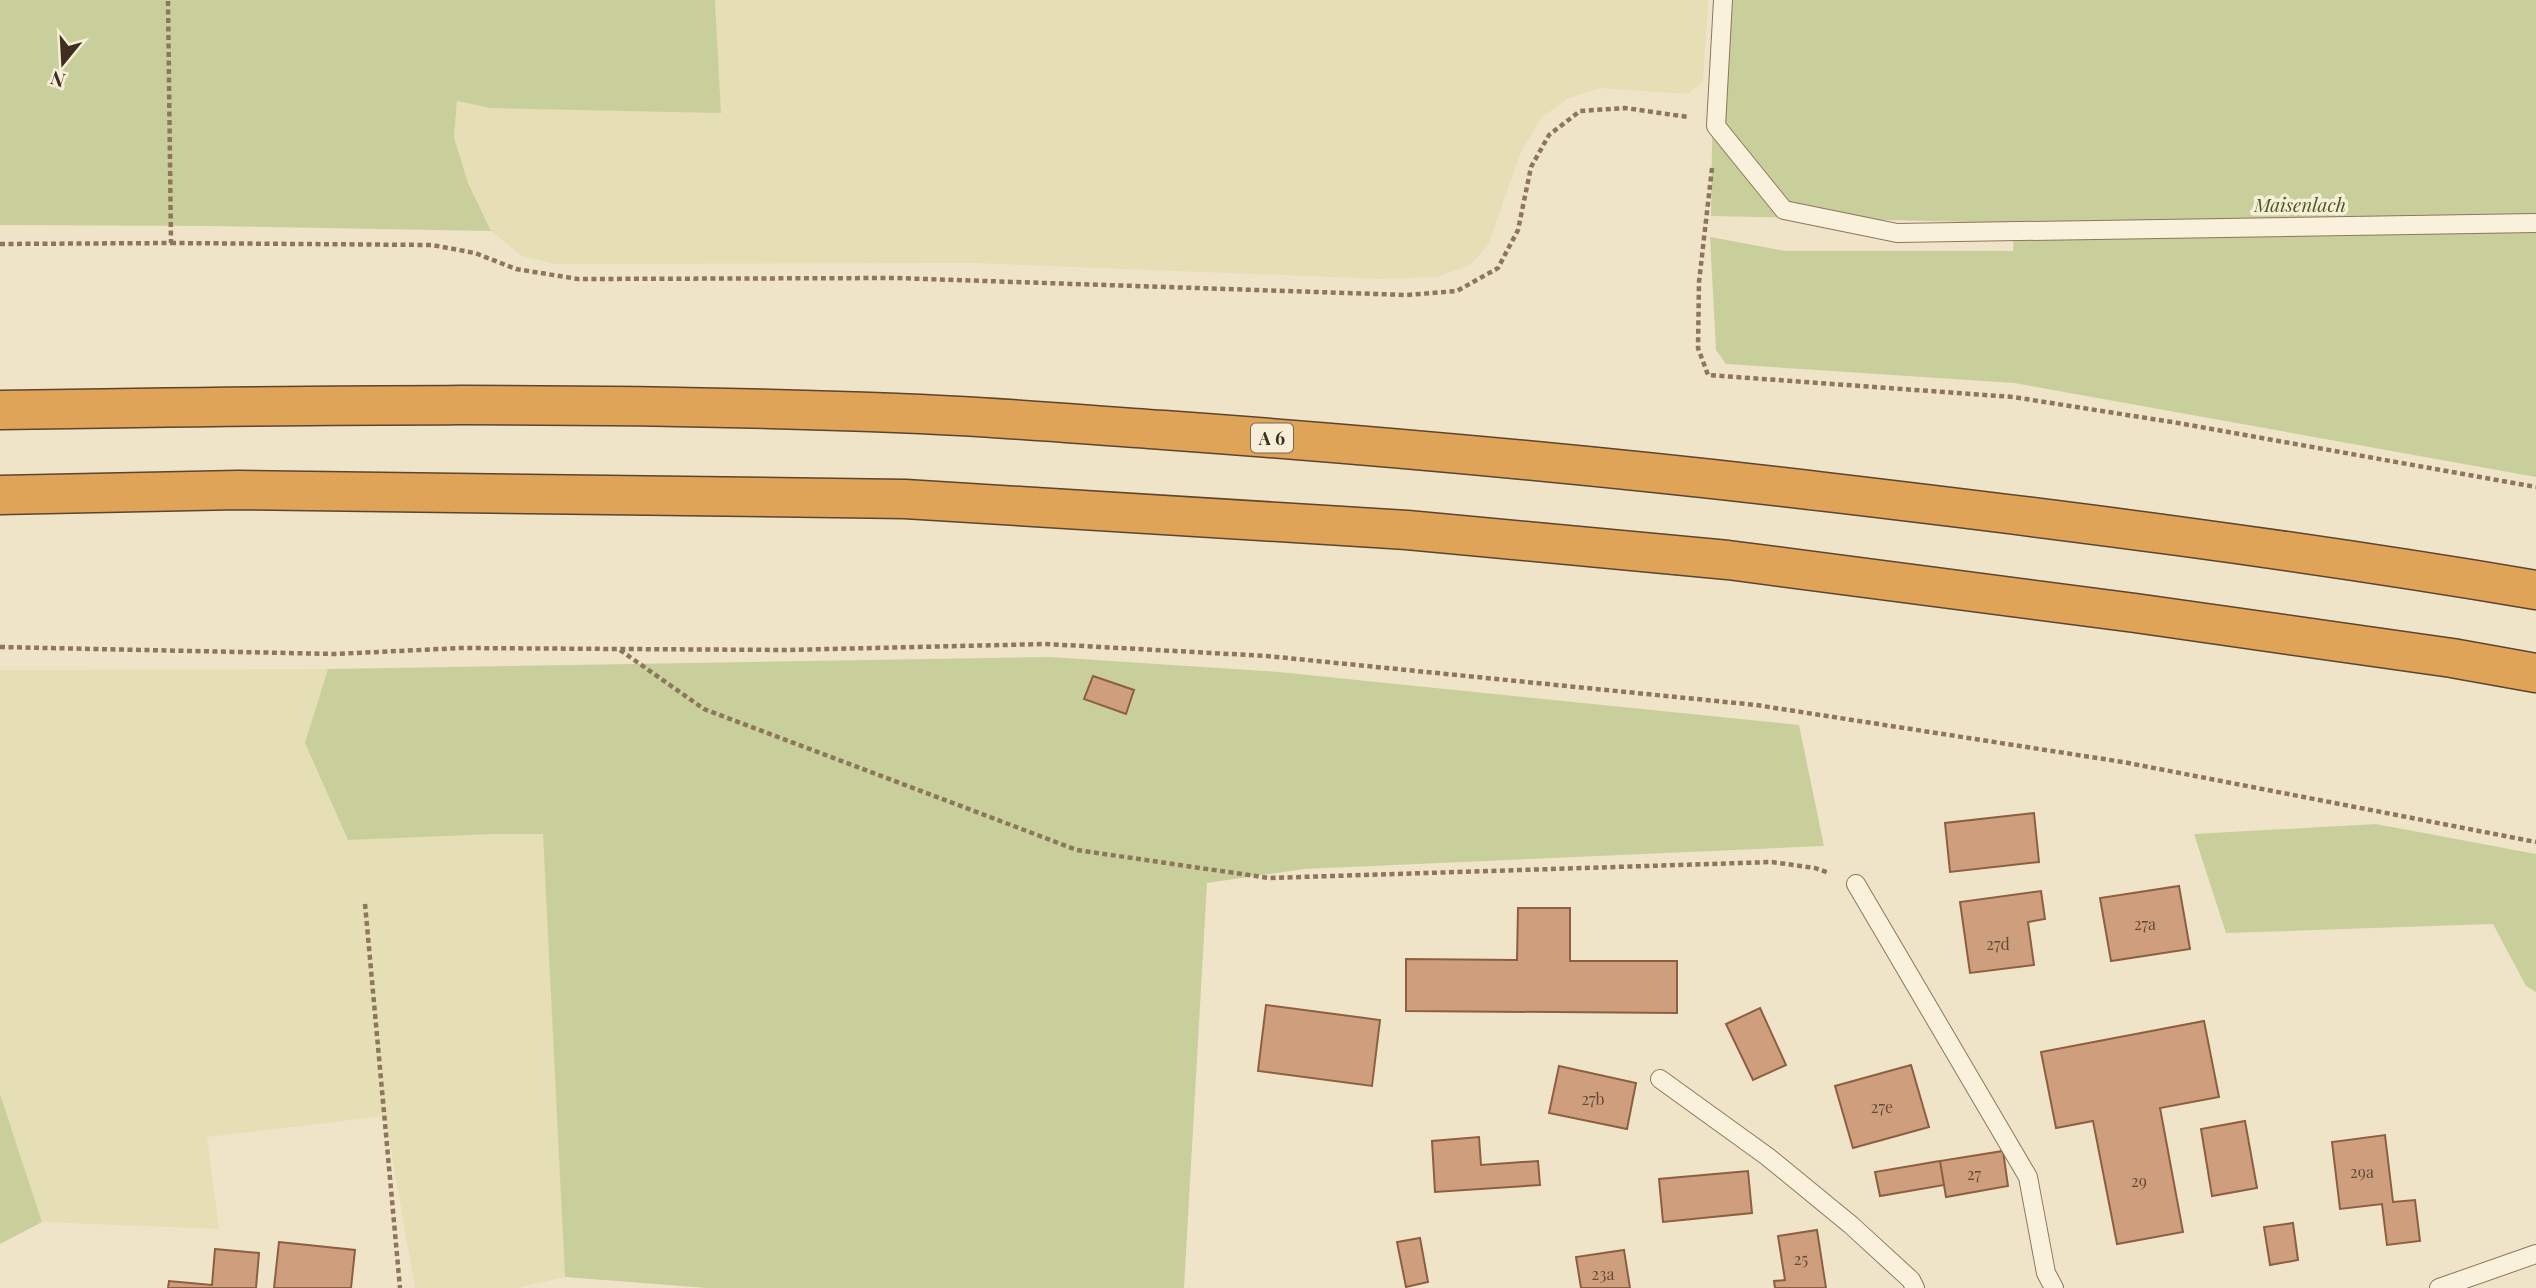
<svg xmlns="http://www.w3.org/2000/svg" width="2536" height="1288" viewBox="0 0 2536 1288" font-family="'Playfair Display',serif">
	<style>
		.farmland { fill: #e6deb5 }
		.green { fill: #c9cf9b }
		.building { fill: #cf9f7d; stroke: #8d5f41; stroke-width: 2 }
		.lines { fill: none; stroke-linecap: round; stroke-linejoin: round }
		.lane-casing { stroke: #8d765c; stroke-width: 20 }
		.highway-casing { stroke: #5b4430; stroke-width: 41 }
		.path { stroke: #8d765c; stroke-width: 4.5; stroke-dasharray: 5 3.5; stroke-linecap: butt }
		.lane { stroke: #faf1dc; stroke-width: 18 }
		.highway { stroke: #e0a458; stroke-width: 38 }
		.labels { text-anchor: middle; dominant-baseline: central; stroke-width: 7; stroke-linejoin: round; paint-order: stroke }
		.number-label { font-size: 16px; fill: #624a37 }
		.shield { fill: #f7eed8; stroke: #756857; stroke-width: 2 }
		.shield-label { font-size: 18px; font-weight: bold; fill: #3d2e20 }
		.park-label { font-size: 19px; font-style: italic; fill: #4d5a26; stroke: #f7eed8 }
	</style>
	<rect width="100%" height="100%" fill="#f0e4c8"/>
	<path class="farmland" d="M715,0H1708L1703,81L1688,94L1600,88L1567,99L1541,118L1521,152L1488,245L1470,265L1437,277L1382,279L974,263L554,264L522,256L491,231L468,183L454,136L457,101L490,108L721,112Z
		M328,669L306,743L493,834H544L565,1277L516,1288H415L385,1116L207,1137L219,1229L42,1222L0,1094V670Z"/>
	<path class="green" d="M0,0H715L721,113L490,108L457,101L454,137L468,183L491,231L208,226L0,225Z
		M1714,0H2536V477L2014,383L1726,364L1716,350L1710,237L1786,251H2013L2014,223L1711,216Z
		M1050,657L1279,672L1799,725L1824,846L1304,869L1207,883L1184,1288H707L565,1277L543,834H493L348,840L305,743L328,669Z
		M2376,824L2536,854V992L2526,986L2493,924L2226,933L2194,834Z
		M0,1094L42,1222L0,1244Z"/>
	<path class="building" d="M1093,676L1134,690L1126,714L1084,699Z
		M2034,813L2039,862L1950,872L1945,823Z
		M2179,886L2190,949L2111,961L2100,898Z
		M2041,891L2045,919L2028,922L2034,965L1970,973L1960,902Z
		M1518,908H1570V961H1677V1013L1406,1011V959L1517,960Z
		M1266,1005L1380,1020L1372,1086L1258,1071Z
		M1760,1008L1786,1065L1753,1080L1726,1024Z
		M2204,1021L2219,1097L2160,1108L2183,1232L2117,1244L2093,1121L2056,1128L2041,1052Z
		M1911,1065L1929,1127L1853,1148L1835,1086Z
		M1559,1066L1636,1083L1627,1129L1549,1113Z
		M2245,1121L2257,1188L2212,1196L2201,1129Z
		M2385,1135L2393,1202L2415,1200L2420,1241L2387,1245L2382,1204L2340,1209L2332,1142Z
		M1479,1137L1481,1165L1538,1161L1540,1185L1435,1192L1432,1141Z
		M2003,1151L2008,1186L1946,1197L1940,1161Z
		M1940,1161L1944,1185L1880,1196L1875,1172Z
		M1748,1171L1752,1213L1663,1222L1659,1179Z
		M2293,1223L2298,1260L2270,1265L2264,1227Z
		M1817,1230L1826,1288H1775L1774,1281L1785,1280L1778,1236Z
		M1420,1238L1428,1282L1406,1287L1397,1242Z
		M279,1242L355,1250L351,1288H274Z
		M215,1249L259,1253L256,1288H168L169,1281L212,1285Z
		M1624,1250L1630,1288H1581L1576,1257Z"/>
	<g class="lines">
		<defs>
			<path id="lane" d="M1723,0L1716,126L1784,210L1897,233L2536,223
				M1856,884L2028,1177L2046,1273L2054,1288
				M1660,1079L1768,1157L1851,1225L1911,1280L1915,1288
				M2439,1288L2536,1254"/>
			<path id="highway" d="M0,410C299,405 597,401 896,413C985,416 1075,424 1164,430C1385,446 1606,466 1826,492C2064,520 2300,550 2536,590
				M0,495L238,490L905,499L1407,530L1728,560L2135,613L2452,658L2536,673"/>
		</defs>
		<use href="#lane" class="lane-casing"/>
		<use href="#highway" class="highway-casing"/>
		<path class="path" d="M1712,168L1699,282L1698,348L1708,375L2013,397L2178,423L2536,487
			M171,243L432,245L475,253L516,269L578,279L895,278L1407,295L1457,291L1498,268L1518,230L1531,167L1549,135L1580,111L1625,108L1688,117
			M0,244L171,243L168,0
			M0,647L335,654L461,648L786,650L1046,644L1267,656L1756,705L2123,762L2536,842
			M620,650L704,709L1077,850L1269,878L1772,862L1815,868L1829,873
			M365,904L400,1288"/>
		<use href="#lane" class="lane"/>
		<use href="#highway" class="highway"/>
	</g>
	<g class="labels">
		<g class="number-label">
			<text x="2145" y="923">27a</text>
			<text x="1998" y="943">27d</text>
			<text x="1593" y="1098">27b</text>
			<text x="1882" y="1106">27e</text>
			<text x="2362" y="1171">29a</text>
			<text x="1974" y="1173">27</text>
			<text x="2139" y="1180">29</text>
			<text x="1801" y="1258">25</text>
			<text x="1603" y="1273">23a</text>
		</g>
		<rect class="shield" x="1251" y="423.5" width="42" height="29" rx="5"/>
		<g class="shield-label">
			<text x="1272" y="438">A 6</text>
		</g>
		<g class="park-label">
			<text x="2300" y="204">Maisenlach</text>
		</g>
	</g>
	<g transform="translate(63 63) rotate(198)" stroke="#f7eed8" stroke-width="5" paint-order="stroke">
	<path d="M0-5L12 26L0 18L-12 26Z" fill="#3d2e20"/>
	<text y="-10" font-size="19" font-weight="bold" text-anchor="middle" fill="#3d2e20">N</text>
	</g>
</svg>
